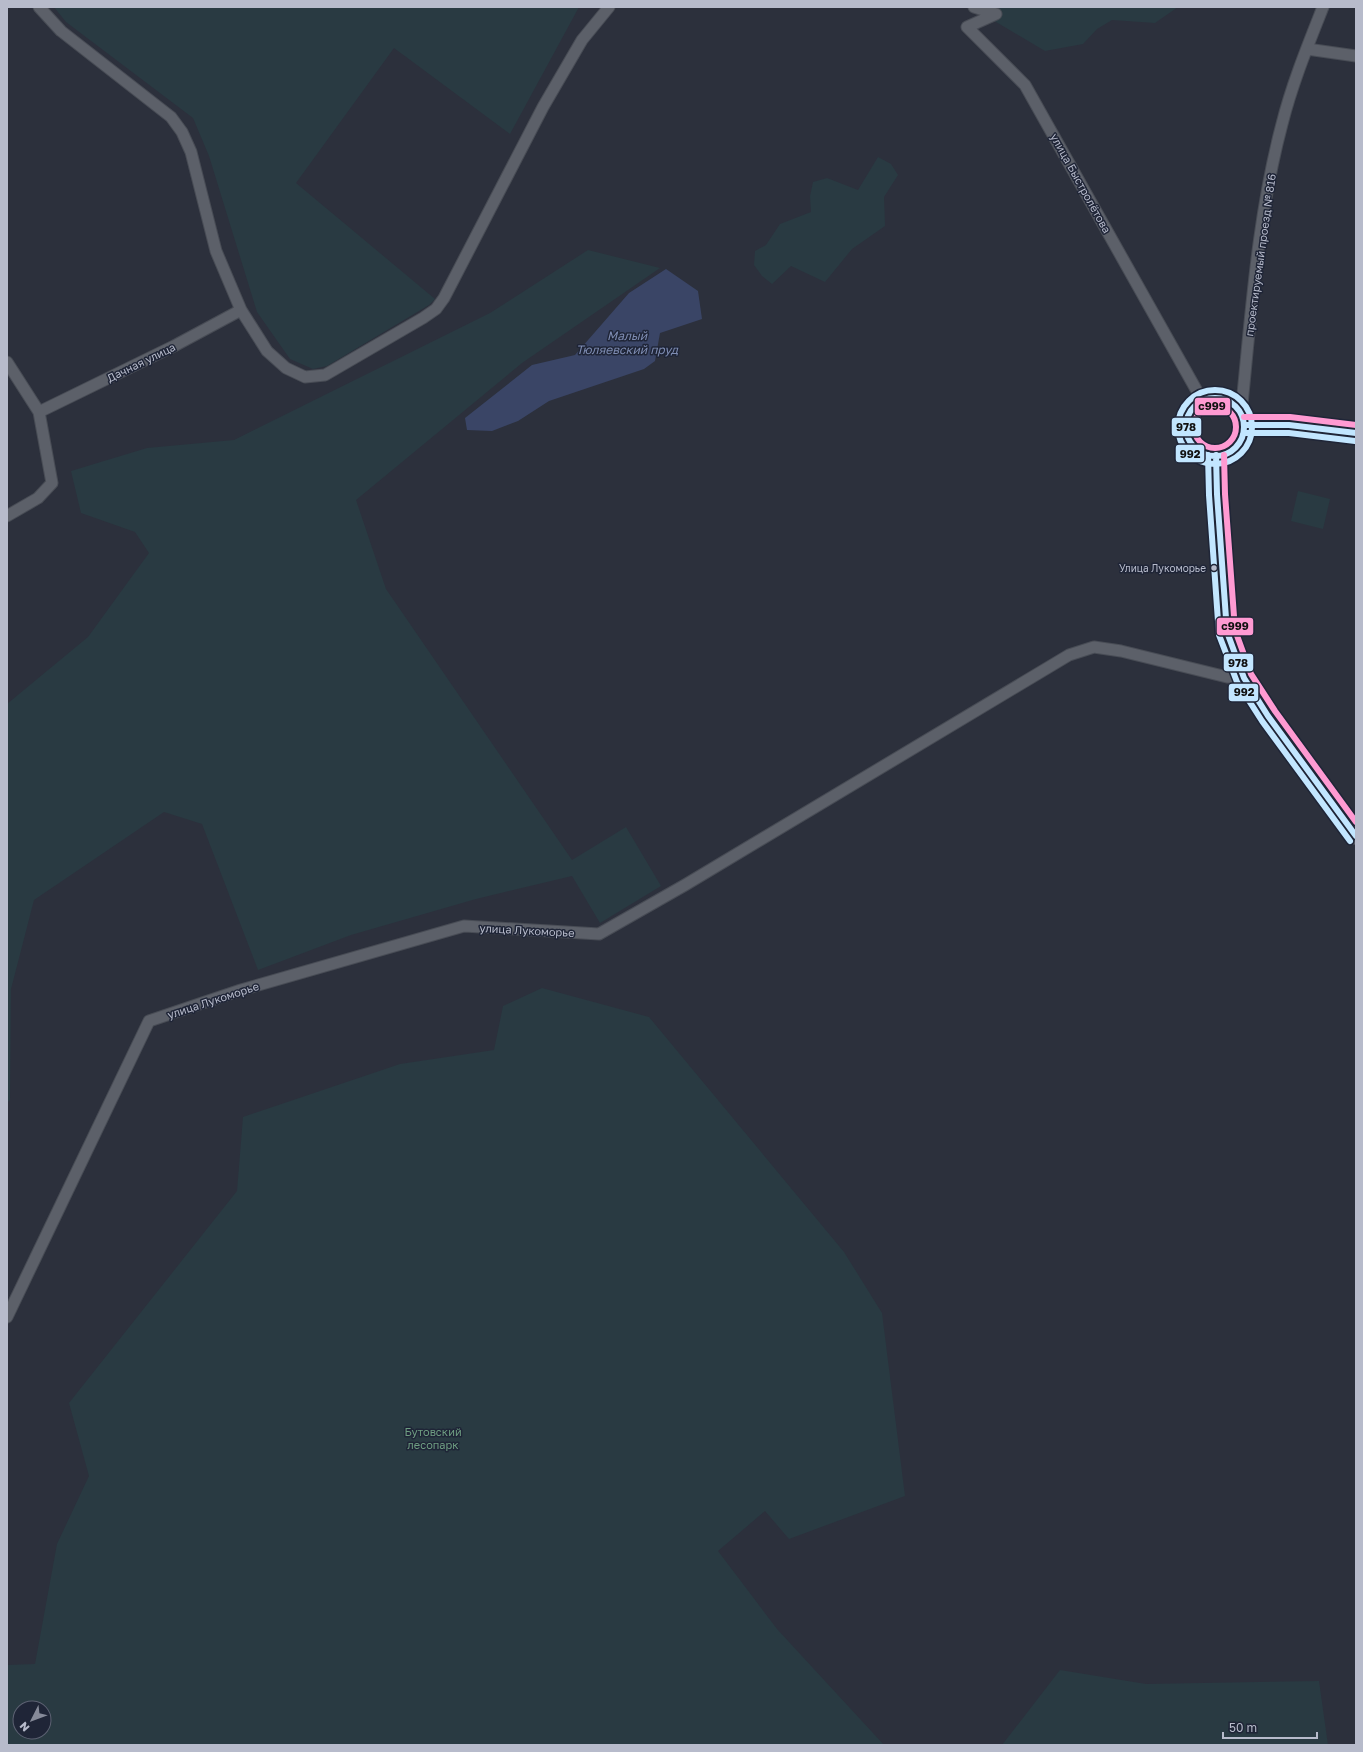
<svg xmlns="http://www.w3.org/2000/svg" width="1363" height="1752" viewBox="0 0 1363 1752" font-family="'Golos Text',sans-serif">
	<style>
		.green { fill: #293a42; fill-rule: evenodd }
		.water { fill: #3a4566 }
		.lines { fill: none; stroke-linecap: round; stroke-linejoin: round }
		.street-casing { stroke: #484c55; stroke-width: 13 }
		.secondary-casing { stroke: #484c55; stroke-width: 18 }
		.street { stroke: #5c6069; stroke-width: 11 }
		.secondary { stroke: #5b5d67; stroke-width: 16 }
		.bus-1-casing { stroke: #1f2537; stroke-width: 9 }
		.bus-2-casing { stroke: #1f2537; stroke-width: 9 }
		.bus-3-casing { stroke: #1f2537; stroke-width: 9 }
		.bus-1 { stroke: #c2e6ff; stroke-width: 6 }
		.bus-2 { stroke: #c2e6ff; stroke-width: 6 }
		.bus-3 { stroke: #ff9ad2; stroke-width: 6 }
		.bus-dot { fill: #b7bbcb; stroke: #1f2537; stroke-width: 1.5 }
		.labels { text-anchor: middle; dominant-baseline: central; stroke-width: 3; stroke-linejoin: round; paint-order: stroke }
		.bus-label { font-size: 10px; fill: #b7bbcb; stroke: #1f2537; text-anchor: end }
		.street-label { font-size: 11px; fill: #b7bbcb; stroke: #1f2537 }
		.park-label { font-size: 11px; fill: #6e9d81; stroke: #1f2537 }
		.water-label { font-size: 12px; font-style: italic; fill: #7e8cb2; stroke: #1f2537 }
		.line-badge { stroke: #1f2537; stroke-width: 1.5 }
		.pale-badge-label { font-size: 11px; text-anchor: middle; font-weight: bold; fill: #111 }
	</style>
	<rect width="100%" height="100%" fill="#2c303c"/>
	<path class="green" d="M54,7H579L510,134L394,48L296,183L435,299L429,305L327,366L313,369L290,359L257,312L209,156L193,118L66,22Z
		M981,7H1178L1155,23L1112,20L1097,29L1083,44L1045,51L991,19Z
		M878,157L891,164L898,175L884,197L885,226L852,249L825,282L791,266L772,284L762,276L754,265L755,251L766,245L780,224L811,212L810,196L813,182L827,178L858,190Z
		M588,250L660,268L522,363L356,500L386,589L572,860L626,827L661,886L600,923L572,876L476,899L351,935L258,970L202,824L164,812L34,900L11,989L10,1100L7,1103V704L88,637L149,553L135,532L81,513L71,471L147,448L234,440L490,313Z
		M1298,491L1330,499L1323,529L1291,521Z
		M542,988L649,1017L844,1252L882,1313L905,1496L789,1539L765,1511L718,1551L777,1629L884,1745H7V1665L35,1664L57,1544L89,1476L69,1403L237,1191L243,1117L400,1064L494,1050L503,1006ZM20,1708H44V1732H20Z
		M1060,1670L1146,1684L1319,1681L1328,1745H1002Z"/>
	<path class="water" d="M666,269L698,291L702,319L660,333L655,361L644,369L549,401L518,421L492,431L467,430L465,418L532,365L575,355L629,293Z"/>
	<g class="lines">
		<defs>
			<path id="street" d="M39,7L61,31L171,117L182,132L191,152L216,251L241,310L267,351L286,368L305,377L325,375L423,318L436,309L444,298L543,107L582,40L609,7
				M974,7L996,14L967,27L1025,85L1202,400
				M1307,49L1356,56
				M7,362L39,412L52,483L38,498L7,516
				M39,412L174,346L241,310
				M1241,414C1251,317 1257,218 1282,124C1292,84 1308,45 1323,7
				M7,1317L149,1021L241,990L464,926L599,934L685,885L1069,655L1094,647L1121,651L1227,677L1244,678"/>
			<path id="secondary" d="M1186 427a29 29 0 1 1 58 0a29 29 0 1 1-58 0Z
				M1244,425H1289L1356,433
				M1216,455L1217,494L1227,632L1244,678L1268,716L1356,836"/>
		</defs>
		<use href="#street" class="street-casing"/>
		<use href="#secondary" class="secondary-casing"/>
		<use href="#street" class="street"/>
		<use href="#secondary" class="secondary"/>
		<defs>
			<path id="bus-1" d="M1186 427a29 29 0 1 1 58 0a29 29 0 1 1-58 0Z
				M1244,425H1289L1356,433
				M1216,455L1217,494L1227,632L1244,678L1268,716L1356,836"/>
			<path id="bus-2" d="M1178 427a37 37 0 1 1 74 0a37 37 0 1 1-74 0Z
				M1244,433H1289L1355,441
				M1208,455L1209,495L1219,635L1237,682L1262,721L1350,841"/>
			<path id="bus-3" d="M1194 427a21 21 0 1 1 42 0a21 21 0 1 1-42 0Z
				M1244,417H1290L1356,425
				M1224,455L1225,494L1235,630L1251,674L1275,711L1356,822"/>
		</defs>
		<use href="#bus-1" class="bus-1-casing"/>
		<use href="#bus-2" class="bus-2-casing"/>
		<use href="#bus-3" class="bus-3-casing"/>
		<use href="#bus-1" class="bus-1"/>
		<use href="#bus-2" class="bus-2"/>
		<use href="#bus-3" class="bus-3"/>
	</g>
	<circle class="bus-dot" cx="1214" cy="568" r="3.5"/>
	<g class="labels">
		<g class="bus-label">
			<text x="1206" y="568">Улица Лукоморье</text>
		</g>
		<g class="street-label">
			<text transform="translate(1081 183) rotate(61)">улица Быстролётова</text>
			<text transform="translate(1260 255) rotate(-82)">проектируемый проезд № 816</text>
			<text transform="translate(141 362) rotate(-26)">Дачная улица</text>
			<text transform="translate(527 930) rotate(3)">улица Лукоморье</text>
			<text transform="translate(213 1000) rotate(-18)">улица Лукоморье</text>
		</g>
		<g class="park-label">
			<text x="433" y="1431">Бутовский<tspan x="433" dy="13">лесопарк</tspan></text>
		</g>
		<g class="water-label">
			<text x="627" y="335">Малый<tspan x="627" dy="14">Тюляевский пруд</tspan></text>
		</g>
	</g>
	<g class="line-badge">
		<rect x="1194" y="397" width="37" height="19" rx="4" fill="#ff9ad2"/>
		<rect x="1171" y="417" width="31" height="20" rx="4" fill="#c2e6ff"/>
		<rect x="1175" y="444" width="30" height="19" rx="4" fill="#c2e6ff"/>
		<rect x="1216" y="617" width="38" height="19" rx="4" fill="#ff9ad2"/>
		<rect x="1223" y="653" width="31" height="19" rx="4" fill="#c2e6ff"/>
		<rect x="1228" y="683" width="31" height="19" rx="4" fill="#c2e6ff"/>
	</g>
	<g class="pale-badge-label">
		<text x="1212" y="410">с999</text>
		<text x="1186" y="431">978</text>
		<text x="1190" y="458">992</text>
		<text x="1235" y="630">с999</text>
		<text x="1238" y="667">978</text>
		<text x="1244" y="696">992</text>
	</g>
	<rect width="1363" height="1752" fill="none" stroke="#b7bbcb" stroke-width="16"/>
	<g transform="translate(32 1720) rotate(228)"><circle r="19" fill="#1f2537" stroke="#5c6172"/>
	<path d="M0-3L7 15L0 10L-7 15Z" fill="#868a99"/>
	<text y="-6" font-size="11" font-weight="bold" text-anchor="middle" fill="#b7bbcb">N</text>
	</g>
	<path d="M1223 1732v6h94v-6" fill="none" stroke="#b7bbcb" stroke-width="2"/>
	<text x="1229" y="1732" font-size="12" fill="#b7bbcb" stroke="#1f2537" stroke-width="3" paint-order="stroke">50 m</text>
</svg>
